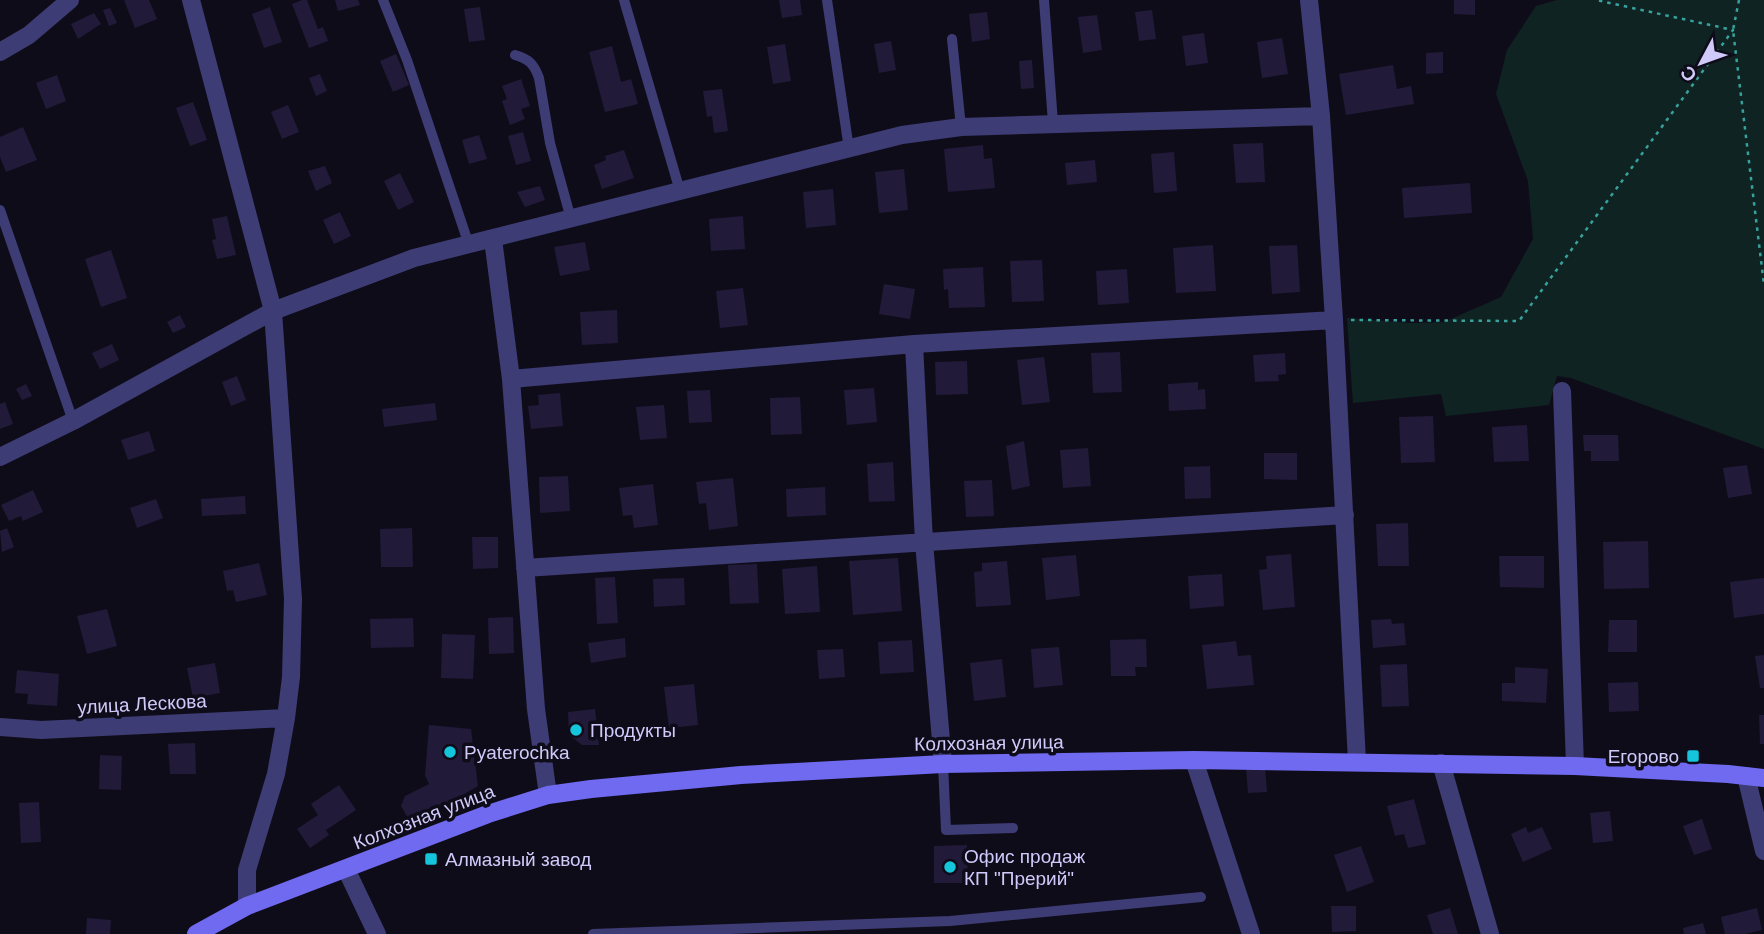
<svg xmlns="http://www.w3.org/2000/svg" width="1764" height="934" viewBox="0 0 1764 934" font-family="Helvetica,sans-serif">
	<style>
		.green { fill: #102323 }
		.building { fill: #211a39 }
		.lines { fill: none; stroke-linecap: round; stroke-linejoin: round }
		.path { stroke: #37a19c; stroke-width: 2.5; stroke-dasharray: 3.5 5; stroke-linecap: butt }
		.lane { stroke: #3e3c75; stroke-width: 10 }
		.street { stroke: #3e3c75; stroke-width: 18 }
		.secondary { stroke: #706af1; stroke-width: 18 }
		.poi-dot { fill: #15c5db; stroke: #0f0c1a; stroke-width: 2.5 }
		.labels { text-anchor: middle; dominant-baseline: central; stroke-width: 7; stroke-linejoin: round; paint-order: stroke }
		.street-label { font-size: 19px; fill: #d0cafa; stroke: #0f0c1a }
		.poi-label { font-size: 19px; fill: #d0cafa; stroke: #0f0c1a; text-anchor: start }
	</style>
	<rect width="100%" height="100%" fill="#0f0c1a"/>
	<path class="green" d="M1557,0H1764V449L1571,378L1557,376L1549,405L1446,416L1441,394L1353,403L1347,318L1411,323L1444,322L1501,297L1533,239L1528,181L1496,94L1507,50L1536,6Z"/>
	<path class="building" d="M124,0H149L157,19L135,28Z
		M302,0H307L318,29L323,27L328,41L309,48L292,4Z
		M335,0H358L360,5L338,11Z
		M779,0H800L802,15L782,18Z
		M1454,0H1475V15L1454,14Z
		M270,7L282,42L264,48L252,14Z
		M480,7L485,40L469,42L464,9Z
		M110,8L117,23L109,26L103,10Z
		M1152,10L1156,39L1139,41L1135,12Z
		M987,12L990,39L972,42L969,14Z
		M94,13L101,24L78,39L71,24Z
		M1097,15L1102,50L1083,53L1078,17Z
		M1204,33L1208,63L1186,66L1182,36Z
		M1282,38L1288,74L1262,78L1257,42Z
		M891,41L896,70L879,73L874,44Z
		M785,44L791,81L773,84L767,47Z
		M612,46L621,82L631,79L638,104L605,112L589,52Z
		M1443,52V73L1426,74V53Z
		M396,54L409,85L393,92L380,61Z
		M1032,60L1034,88L1021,89L1019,61Z
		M1393,65L1397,89L1411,86L1414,104L1346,115L1339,74Z
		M320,74L327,91L316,96L309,78Z
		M57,75L66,101L46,109L36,83Z
		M521,79L530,106L521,109L525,119L510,125L502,101L507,99L502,86Z
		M722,89L728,131L714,133L712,116L707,117L703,91Z
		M193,102L207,140L190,146L176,108Z
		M288,105L299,132L282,139L271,112Z
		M23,127L37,160L6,172L0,157V137Z
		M523,132L531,161L516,165L508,136Z
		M479,135L487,159L469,164L462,140Z
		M1263,143L1265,182L1236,183L1233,144Z
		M983,145L984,159L992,158L995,188L948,192L944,149Z
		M624,150L634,178L602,189L594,165L606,160L605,156Z
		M1174,152L1177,191L1154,193L1151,154Z
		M1095,160L1097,182L1067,185L1065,163Z
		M325,166L332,183L316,191L308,171Z
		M904,169L908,210L879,213L875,172Z
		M400,173L414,202L398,210L384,181Z
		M1470,183L1472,213L1404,218L1402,188Z
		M540,186L545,200L525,207L517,192Z
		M833,189L836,225L806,228L803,192Z
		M340,212L351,236L334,244L323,220Z
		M227,216L236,255L217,259L212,240L216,239L212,219Z
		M743,216L745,249L711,251L709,219Z
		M585,242L590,270L560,276L554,247Z
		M1213,245L1216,291L1176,293L1173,248Z
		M1297,245L1300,292L1272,294L1269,246Z
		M111,250L127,298L101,307L85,259Z
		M1042,260L1044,301L1012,302L1010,261Z
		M983,267L985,307L949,308L948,289L944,290L943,269Z
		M1127,269L1129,303L1098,305L1096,271Z
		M884,284L915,289L910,319L879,314Z
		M743,288L748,325L720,328L716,291Z
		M617,310L618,343L582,345L580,312Z
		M180,315L186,327L173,333L167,322Z
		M112,344L119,360L100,369L92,353Z
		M1120,352L1122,392L1093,393L1091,353Z
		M1285,353L1286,374L1278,375L1279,381L1255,382L1253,355Z
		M1044,357L1050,402L1022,405L1017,360Z
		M967,361L968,394L936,395L935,362Z
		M237,376L246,400L231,406L222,382Z
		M1198,382V390L1205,389L1206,409L1169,411L1168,384Z
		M26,384L32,396L22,400L16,389Z
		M874,388L877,422L847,425L844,390Z
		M710,390L712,422L689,423L687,391Z
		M560,393L563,426L531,429L528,406L539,405L538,395Z
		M800,397L802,434L771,435L770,398Z
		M5,402L13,424L0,429V404Z
		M435,403L437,420L384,427L382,409Z
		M664,405L667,438L640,440L636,407Z
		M1433,416L1435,462L1401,463L1399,417Z
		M1527,425L1529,461L1494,462L1492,427Z
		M149,431L155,451L128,460L121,440Z
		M1583,435H1618L1619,461H1591V451H1584Z
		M1024,441L1030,486L1012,490L1006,446Z
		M1088,448L1091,486L1063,488L1060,450Z
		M1264,453H1297V480L1264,479Z
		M893,462L895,501L869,502L867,464Z
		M1747,465L1752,494L1728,498L1723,468Z
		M1210,466L1211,498L1185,499L1184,467Z
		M568,476L570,511L540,513L539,477Z
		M733,478L738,526L709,530L706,503L699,504L696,482Z
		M992,480L994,516L966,517L964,481Z
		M653,484L658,525L634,528L632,515L623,516L619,488Z
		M825,487L826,515L787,517L786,489Z
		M33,490L43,512L23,521L21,516L9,521L1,505Z
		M245,496L246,514L202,516L201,499Z
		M156,499L163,518L137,528L130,508Z
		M1408,523L1409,566H1378L1376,524Z
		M7,528L14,547L2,552L0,531Z
		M412,528L413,567H381L380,529Z
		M472,537H498V568L473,569Z
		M1648,541L1649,588L1604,589L1603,542Z
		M1291,554L1295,607L1263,610L1259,570L1267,569L1266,556Z
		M1076,555L1080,596L1046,600L1042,558Z
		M1499,556H1544V588L1500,587Z
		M898,558L902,611L853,615L849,561Z
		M1007,561L1011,605L976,607L974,572L982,571V563Z
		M259,563L267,595L236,602L233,590L227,591L223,571Z
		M757,564L759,603L730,604L728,565Z
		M817,566L820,612L785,614L782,569Z
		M1222,574L1224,606L1190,609L1188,576Z
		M615,577L618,623L597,624L595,578Z
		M684,578L685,605L654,607L653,579Z
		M1764,578V614L1734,618L1730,582Z
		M107,609L117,646L87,654L77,616Z
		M513,617L514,653L489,654L488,618Z
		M413,618L414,647L371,648L370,619Z
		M1391,619L1392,624L1404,623L1406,645L1373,648L1371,620Z
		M1609,620H1637V652H1608Z
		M442,634L475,635L473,679L441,678Z
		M625,638L626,657L591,663L588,643Z
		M1146,639L1147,667H1135L1136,676H1111L1110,640Z
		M912,640L914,672L880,674L878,642Z
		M1236,641L1238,656L1251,655L1254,685L1207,689L1202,645Z
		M1059,647L1063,685L1034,688L1031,649Z
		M843,649L845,677L819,679L817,650Z
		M1764,655V688H1760L1755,656Z
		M1002,659L1006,697L974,701L970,663Z
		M215,663L220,693L193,698L187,668Z
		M1407,664L1409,706L1382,707L1380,665Z
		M1515,667L1548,669L1546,703L1502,701V683H1515Z
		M17,670L59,674L57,706L27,704L28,694L15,693Z
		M1638,682L1639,711L1609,712L1608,683Z
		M694,684L698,725L669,728L664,687Z
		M595,709L599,745H582L569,735L568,712Z
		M1759,715H1764V744H1760Z
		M429,725L471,729L478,786L412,825L401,806L405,796L429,784L425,775Z
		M195,743L196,774H170L168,744Z
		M100,755L122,756L121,790L99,789Z
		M1265,767L1267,792L1248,793L1246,769Z
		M339,785L356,810L326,830L329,835L310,848L297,829L318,815L311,804Z
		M1414,799L1426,844L1408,848L1404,834L1395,836L1387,806Z
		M39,802L41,842L21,843L19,803Z
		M1610,811L1613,841L1593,843L1590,813Z
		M1702,819L1712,849L1694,855L1683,826Z
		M1526,827L1528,833L1542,827L1552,849L1523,862L1511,834Z
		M967,845L968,883H934V846Z
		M1361,846L1374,882L1347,892L1334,855Z
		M1331,906H1356V931L1332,932Z
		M1450,908L1458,934H1433L1427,915Z
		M1757,908L1762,930L1745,934H1725L1721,917Z
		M87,918L111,920L110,934H86Z
		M1703,923L1706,934H1684L1683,928Z"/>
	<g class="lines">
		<path class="path" d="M1739,0L1733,30L1764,285
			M1351,320L1519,321L1733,30L1596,0"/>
		<path class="lane" d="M383,0L407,60L469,245
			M624,0L680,191
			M827,0L849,149
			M1044,0L1053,123
			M952,39L961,127
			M515,55C529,59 534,64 539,78L550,143L571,219
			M0,210L73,421
			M943,764L946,830L1013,828
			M593,934L950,921L1201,897"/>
		<path class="street" d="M191,0L273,311L293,599L291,677L286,718L276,774L247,870V906
			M0,52L29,35L70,0
			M1321,116L1334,320L1357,761
			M493,239L511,379L536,709L548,795
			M914,344L924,542L943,764
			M511,379L914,344L1334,320
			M1562,391L1575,766
			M0,457L73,421L273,311L414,258L902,135L961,127L1321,116L1309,0
			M525,568L1345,515
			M0,727L41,730L286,718
			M1194,760L1251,934
			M1441,763L1490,934
			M1746,776L1764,851
			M346,869L377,934"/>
		<path class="secondary" d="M196,934L247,906L488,814L548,795L591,789L741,775L943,764L1194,760L1575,766L1728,774L1764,778"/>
	</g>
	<g class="poi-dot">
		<circle cx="576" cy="730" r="7"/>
		<circle cx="450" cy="752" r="7"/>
		<rect x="1686" y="749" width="14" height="14" rx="3.5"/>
		<rect x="424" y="852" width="14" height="14" rx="3.5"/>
		<circle cx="950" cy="867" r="7"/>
	</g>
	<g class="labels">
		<g class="street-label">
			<text transform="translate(142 704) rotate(-3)">улица Лескова</text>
			<text transform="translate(989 743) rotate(-1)">Колхозная улица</text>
			<text transform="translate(424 817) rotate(-21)">Колхозная улица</text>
		</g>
		<g class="poi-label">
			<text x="590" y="730">Продукты</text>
			<text x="464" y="752">Pyaterochka</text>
			<text x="1679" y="756" text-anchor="end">Егорово</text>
			<text x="964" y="856">Офис продаж<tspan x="964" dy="22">КП "Прерий"</tspan></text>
			<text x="445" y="859">Алмазный завод</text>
		</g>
	</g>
	<g transform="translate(1701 63) rotate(229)" stroke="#0f0c1a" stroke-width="5" paint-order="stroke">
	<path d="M0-5L12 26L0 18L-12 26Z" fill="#d0cafa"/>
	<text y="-10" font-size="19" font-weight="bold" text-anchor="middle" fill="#d0cafa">С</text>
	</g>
</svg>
